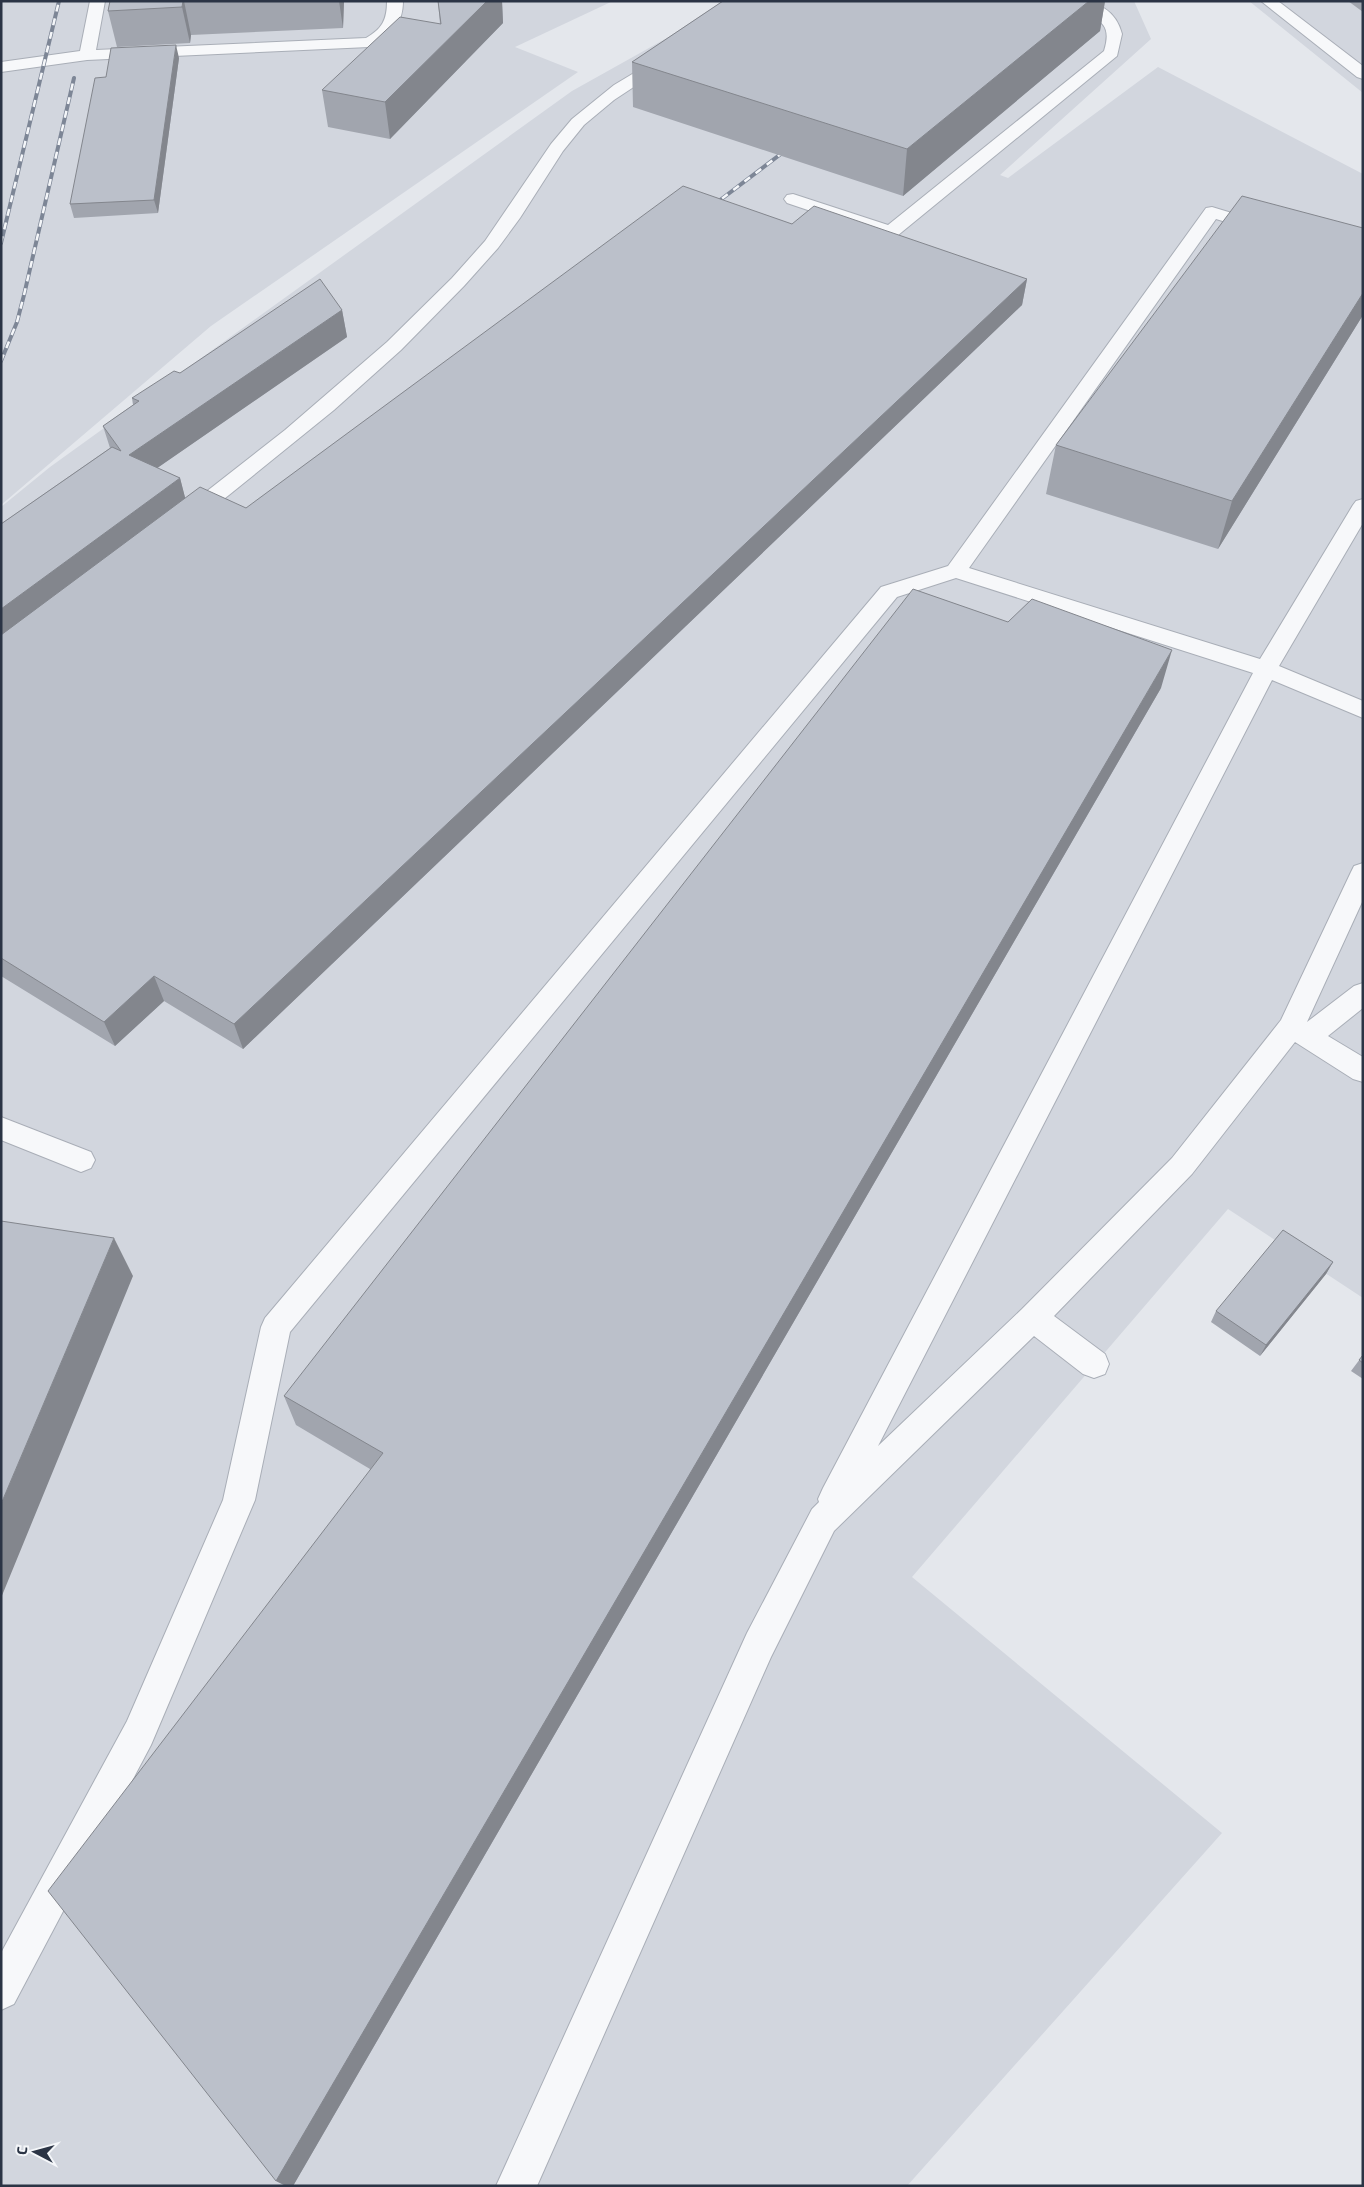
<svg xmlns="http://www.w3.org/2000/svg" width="1364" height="2187" viewBox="0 0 1364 2187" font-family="'Exo 2',sans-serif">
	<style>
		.built { fill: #d2d6de }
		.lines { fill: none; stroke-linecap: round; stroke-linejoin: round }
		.minor-casing { stroke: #a9aeb7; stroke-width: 2 }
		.minor { fill: #f7f8fa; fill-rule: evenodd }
		.rail-casing { stroke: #7d8696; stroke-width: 4 }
		.rail { stroke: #f4f6f9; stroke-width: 2.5; stroke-dasharray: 7; stroke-linecap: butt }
		.wall { fill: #a1a5ae }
		.shaded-wall { fill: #83868d }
		.building { fill: #bbc0ca; stroke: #83868d }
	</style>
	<rect width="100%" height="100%" fill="#e4e7ec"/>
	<path class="built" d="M1,1H613L515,47L578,72L211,326L1,505Z
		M733,1H1134L1151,39L1000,175L1008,178L1158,67L1363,174V1298L1228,1209L912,1577L1222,1833L907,2186H1V507L50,467L572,91Z
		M1249,1H1363V93Z"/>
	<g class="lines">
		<defs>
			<path id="minor" d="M90,1H105L96,50L366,38C382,29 387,20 387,1H403C403,23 391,41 369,47L87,60L1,72V62L80,51Z
				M1075,1C1097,1 1116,10 1122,34L1117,56L897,236H885L787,203L784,199L787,195L793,194L888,225L1104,51C1115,16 1090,22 1075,1Z
				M1261,1H1278L1363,66V79L1357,77Z
				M664,55L670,57L672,60L670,63L614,100L584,125L563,151L520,218L498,248L464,286L401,350L334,410L229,495L193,523L186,524L179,523L176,518L179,513L285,430L387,342L452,278L485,241L551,144L572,119L614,85Z
				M1212,207L1268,224L1271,228L1268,232L1262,233L1216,219L969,568L1260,659L1353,505L1356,501L1363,499V523L1279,666L1363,701V718L1272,680L878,1446L1022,1309L1172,1158L1281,1020L1351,872L1354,866L1363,863V900L1307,1022L1354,986L1363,983V1008L1328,1036L1363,1057V1082L1353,1079L1295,1042L1192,1174L1054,1316L1105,1354L1109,1364L1105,1374L1094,1378L1083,1374L1034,1336L834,1531L771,1657L537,2186H496L747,1633L812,1509L819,1502L818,1499L823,1488L1253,673L956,578L897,597L290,1332L255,1500L151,1745L14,2004L1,2010V1953L127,1721L223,1500L261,1327L265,1318L881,587L948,566L1206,208Z
				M1,1117L91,1152L95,1160L91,1168L81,1172L1,1140Z"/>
		</defs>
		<use href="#minor" class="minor-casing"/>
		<use href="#minor" class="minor"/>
		<defs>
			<path id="rail" d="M711,207L790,147
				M1,243L59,1
				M1,361L17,322L24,295L74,78"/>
		</defs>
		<use href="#rail" class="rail-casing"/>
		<use href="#rail" class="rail"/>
	</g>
	<path class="wall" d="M110,1H344L343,28L191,35L190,43L117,47L108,11Z
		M438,1H502L503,23L390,139L328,127L322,90L440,24Z
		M723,1H1105L1100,31L903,196L633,107L632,62Z
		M1348,1H1363V12Z
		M179,58L158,213L74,218L70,204L106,77Z
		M792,224L1027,279L1022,305L243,1049L164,1001L115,1046L1,976V524L110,448L103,426L133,405L132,398L180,373L342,310L347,337L157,468L180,478L185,498L246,508Z
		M1363,228V315L1218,549L1046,494L1056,445Z
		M1161,688L293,2186H286L276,2181L370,1469L296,1425L284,1396Z
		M1333,1262L1326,1274L1260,1356L1211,1322L1216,1311Z
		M1363,1355V1379L1351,1371Z"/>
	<path class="shaded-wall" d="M183,1H184L191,35L190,43L182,7Z
		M339,1H344L343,28Z
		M487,1H502L503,23L390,139L385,102Z
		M1089,1H1105L1100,31L903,196L907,149Z
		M176,45L179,58L158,213L154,200Z
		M1027,279L1022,305L243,1049L234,1024Z
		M1363,293V315L1218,549L1232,501Z
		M342,310L347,337L137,482L129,455Z
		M180,478L187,505L1,643V609Z
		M1172,650L1161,688L293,2186H286L276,2181Z
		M154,976L164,1001L115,1046L104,1022Z
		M114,1238L133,1276L1,1598V1504Z
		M1333,1262L1326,1274L1260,1356L1266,1345Z"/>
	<path class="building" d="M110,1H183L182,7L108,11Z
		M438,1H487L385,102L322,90L400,17L441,24Z
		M723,1H1089L907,149L632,62Z
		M176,45L154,200L70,204L95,78L106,77L111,48Z
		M683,186L792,224L814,206L1027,279L234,1024L154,976L104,1022L1,958V635L200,487L246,508Z
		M1242,196L1363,228V293L1232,501L1056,445Z
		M320,279L342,310L129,455L180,478L1,609V524L112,447L121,451L103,426L139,401L132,398L174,371L180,373Z
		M913,589L1008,622L1032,599L1172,650L276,2181L48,1891L383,1453L284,1396Z
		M1,1221L114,1238L1,1504Z
		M1283,1230L1333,1262L1266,1345L1216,1311Z
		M1363,1355V1363L1359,1360Z"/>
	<rect width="1364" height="2187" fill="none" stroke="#2b3445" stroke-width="5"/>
	<g transform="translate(35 2152) rotate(276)" stroke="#f4f6f9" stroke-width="4" paint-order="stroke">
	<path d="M0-4L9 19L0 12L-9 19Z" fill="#2b3445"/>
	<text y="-8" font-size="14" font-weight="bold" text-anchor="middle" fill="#2b3445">С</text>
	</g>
</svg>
